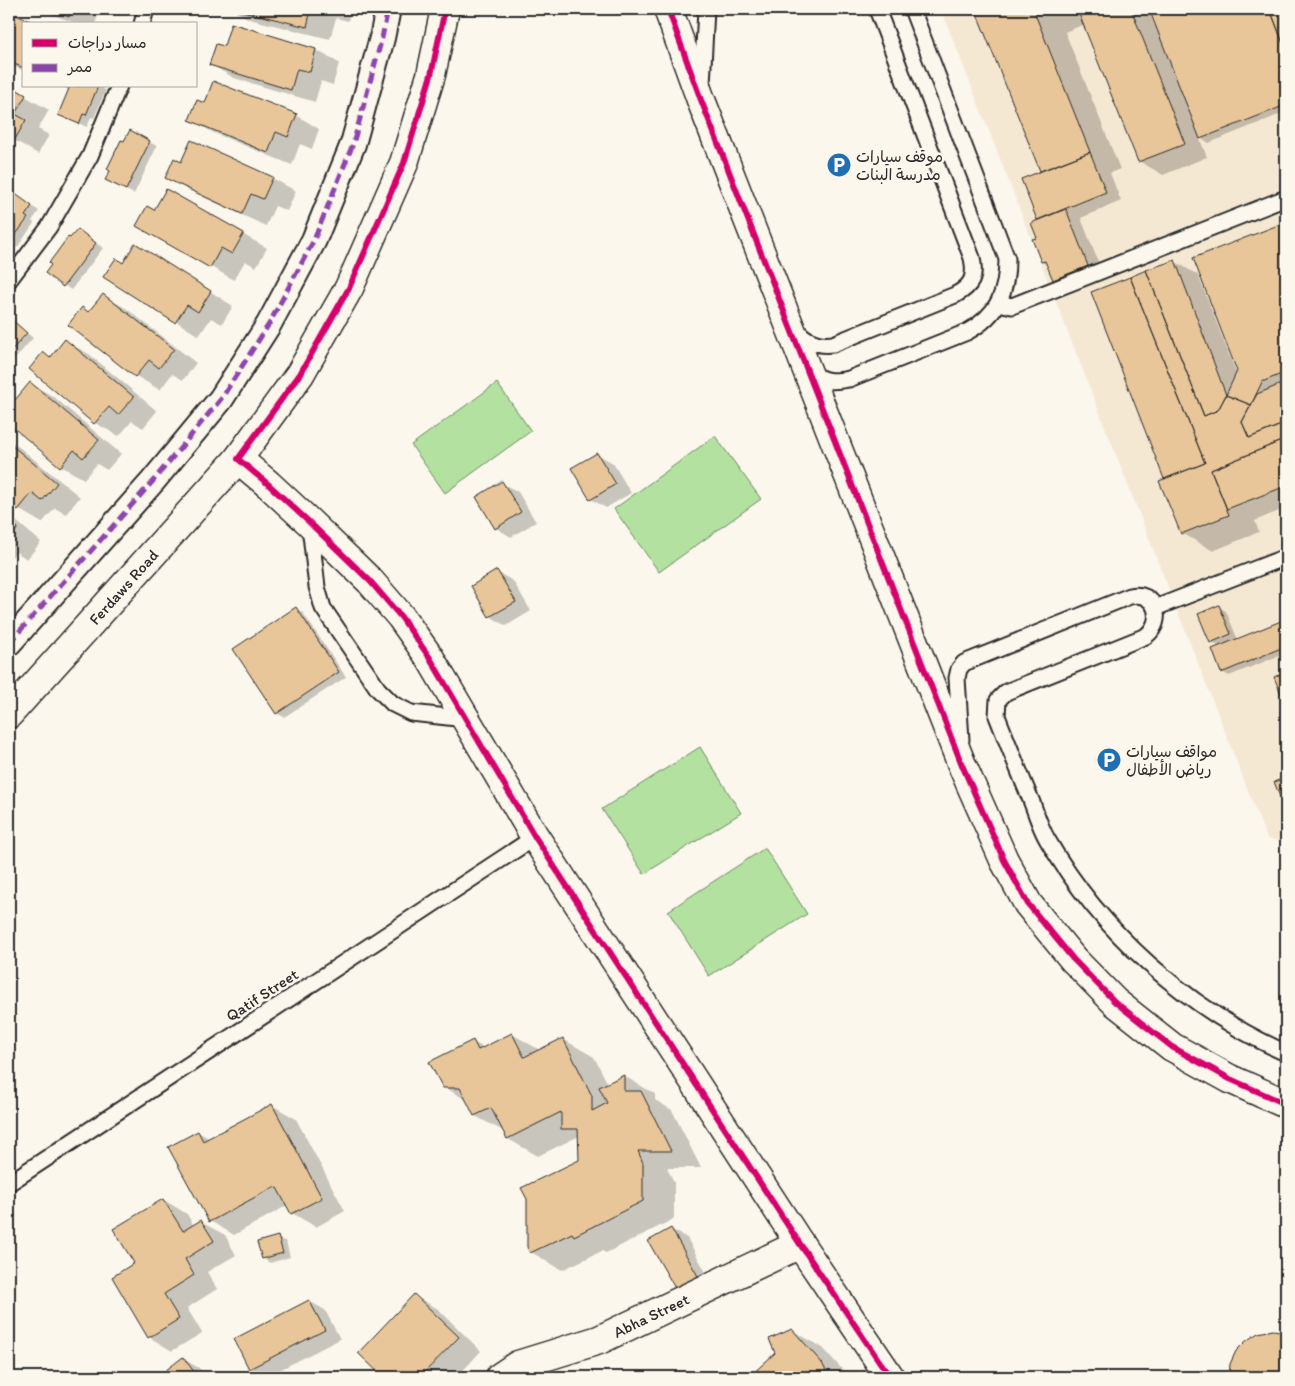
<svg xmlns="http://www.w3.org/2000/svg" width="1295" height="1386" viewBox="0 0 1295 1386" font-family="Itim,'Playpen Sans Arabic',sans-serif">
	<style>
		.built { fill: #f5e8d3 }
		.green { fill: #b3e1a0; stroke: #6f8666 }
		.shadow { fill: #0003 }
		.building { fill: #e8c699; stroke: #2b2b2b }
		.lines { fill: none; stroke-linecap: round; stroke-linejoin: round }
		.service-casing { stroke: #2b2b2b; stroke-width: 19 }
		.pedestrian-casing { stroke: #2b2b2b; stroke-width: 28 }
		.minor-casing { stroke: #2b2b2b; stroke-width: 31 }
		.tertiary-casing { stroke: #2b2b2b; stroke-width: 31 }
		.service { stroke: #fbf7ec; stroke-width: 15 }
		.pedestrian { stroke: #fbf7ec; stroke-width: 24 }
		.minor { stroke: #fbf7ec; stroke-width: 28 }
		.tertiary { stroke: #fbf7ec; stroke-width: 28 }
		.quiet { stroke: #8e44ad; stroke-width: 5; stroke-dasharray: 10 5; stroke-linecap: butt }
		.cycleway-casing { stroke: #fbf7ec; stroke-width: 9 }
		.cycleway { stroke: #d6006c; stroke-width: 6 }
		.labels { text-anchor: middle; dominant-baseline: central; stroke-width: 5; stroke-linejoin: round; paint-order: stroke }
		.poi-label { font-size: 16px; fill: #2b2b2b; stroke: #fbf7ec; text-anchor: start }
		.street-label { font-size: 16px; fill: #2b2b2b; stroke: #fbf7ec }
	</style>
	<rect width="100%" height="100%" fill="#fbf7ec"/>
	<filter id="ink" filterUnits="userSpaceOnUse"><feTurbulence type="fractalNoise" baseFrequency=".02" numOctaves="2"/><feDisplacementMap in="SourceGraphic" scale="10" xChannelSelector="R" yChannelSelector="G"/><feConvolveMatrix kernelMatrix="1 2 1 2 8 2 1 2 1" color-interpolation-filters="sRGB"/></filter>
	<g filter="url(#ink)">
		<path class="built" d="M941,9H1286V842L1267,839Z"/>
		<path class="green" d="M497,383L531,431L445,493L411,445Z
			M715,436L761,499L659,572L614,509Z
			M700,747L741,813L644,874L602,809Z
			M765,848L807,914L709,976L668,911Z"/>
		<path class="shadow" d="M37,9H100L95,24H78Z
			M231,9H351L348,21L336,18L330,39L249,19Z
			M976,9H1148L1155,26L1157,25L1151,9H1286V112L1209,143L1199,137L1207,157L1163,175L1139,161L1085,24L1065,32L1120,169L1110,173L1121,201L1081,218L1103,274L1070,288L1054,279L1049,266L1042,262L1038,238L1039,221L1023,180L1043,172L1040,170Z
			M9,13L34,24H24V71L9,64Z
			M232,25L316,50L339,63L333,85L321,81L315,102L234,78L211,65L225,48Z
			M60,86H104L103,89L106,90L94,118L91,117L87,127L67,118L69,90Z
			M9,87L49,110L38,129L49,135L38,154L9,137Z
			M205,104L296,115L319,129L312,149L300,144L292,165L214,133L190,120Z
			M149,142L157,146L134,194L114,184Z
			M182,163L272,178L296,191L287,211L275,206L266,226L190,191L166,178Z
			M9,170L13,173L9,179Z
			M166,191L267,248L256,267L245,261L234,280L138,225L155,212Z
			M9,198L11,199H21L39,211L32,221L34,223L17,248L15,246L9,254Z
			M1286,223V508L1255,521L1259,532L1213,551L1182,533L1166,480L1092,293L1174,261L1198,275L1237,375L1239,371L1195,259Z
			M85,235L103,248L71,290L47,273L71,240Z
			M136,244L233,306L222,324L211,318L199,336L105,276L123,264Z
			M103,295L127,309L196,363L183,380L172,374L160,390L136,376L70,324L89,313Z
			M10,319L33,338L9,366V321Z
			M65,341L89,354L157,411L143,428L132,421L119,436L95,423L31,369L43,354L51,358Z
			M30,383L54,397L121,454L107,470L97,464L84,479L60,466L9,423V396L16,400Z
			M9,439L80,497L66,514L55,508L42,523L18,509L9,501Z
			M597,454L613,463L631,493L606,508L591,499Z
			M502,483L518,492L536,522L511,537L496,528Z
			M9,515L41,542L27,559L16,552L9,561Z
			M497,572L513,581L531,611L506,626L490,616L472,587Z
			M1219,607L1226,611L1238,640L1286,620V653L1229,676L1222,672L1220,647L1211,642Z
			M296,609L303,613L346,677L284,717L276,713Z
			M512,1034L540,1050L563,1039L594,1057L608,1084L624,1076L655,1094V1100L672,1110L701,1168H667L674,1182V1219L606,1253L602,1251L562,1270L531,1252L580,1160V1138L577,1137L538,1156L508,1139L505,1132L475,1116L468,1101L444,1087L473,1042L484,1048Z
			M272,1105L296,1119L345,1211L316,1227L292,1213L288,1205L234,1235L210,1221L198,1132L210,1139Z
			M164,1200L187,1214L194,1226L201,1222L225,1235L236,1255L207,1272L217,1289L187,1308L202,1333L172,1351L149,1337L136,1264Z
			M671,1229L687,1238L714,1287L693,1298Z
			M278,1238L286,1242L290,1257L270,1263L263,1258Z
			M415,1296L438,1309L481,1351L457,1377H385L360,1353Z
			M309,1301L325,1310L340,1339L266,1377L250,1368L235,1340Z
			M792,1330L823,1348L849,1377H751L777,1353Z
			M1273,1332L1286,1333V1377H1230L1231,1365Z
			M183,1359L199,1368L206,1377H165L163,1374Z"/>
		<path class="building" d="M48,9H72L69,17Z
			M234,9H311L307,27Z
			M975,9H1048L1035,14L1090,152L1040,171Z
			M1077,9H1131L1185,144L1138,162Z
			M1149,9H1270L1286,51V105L1200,139Z
			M1270,9H1286V51Z
			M9,12L37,24H24V68L9,62Z
			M231,23L316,49L310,72L297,69L291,90L209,65L216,44L224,46Z
			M213,81L297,114L288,137L276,132L268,153L189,120L197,100L205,103Z
			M9,85L26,95L15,114L26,120L14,141L9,138Z
			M70,86H98L86,115L83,114L79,124L58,115Z
			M130,130L150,141L126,190L105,180L110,171L107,169L121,140L124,141Z
			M191,140L273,177L263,199L251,194L242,214L165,178L174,158L181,162Z
			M1090,152L1106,192L1037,220L1021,179Z
			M166,189L244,233L232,254L221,248L210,268L136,226L147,206L154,210Z
			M14,193L32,206L25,216L28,218L9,244V200Z
			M1066,209L1088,266L1053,280L1045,261L1041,262L1032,239L1037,238L1031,223Z
			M1286,222V372L1262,382L1251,405L1226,395L1237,371L1193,258Z
			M78,229L96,243L63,287L45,273L51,265L49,263L68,237L70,238Z
			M135,243L211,291L198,312L187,305L175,323L103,277L116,258L123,263Z
			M1175,260L1226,395L1218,410L1204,416L1146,270Z
			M1146,270L1204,416L1218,410L1226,395L1251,405L1242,422L1249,438L1286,423V439L1211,470L1229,515L1181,534L1159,481L1205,463L1130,277Z
			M1130,277L1205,463L1164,479L1091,292Z
			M103,294L174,349L159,368L149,360L135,377L68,325L82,307L88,312Z
			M10,318L27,333L9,353V319Z
			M65,339L134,397L118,415L109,407L94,424L29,369L43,352L50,358Z
			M30,382L99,440L83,458L74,450L60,467L9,424V395L15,400Z
			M1286,382V423L1249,438L1242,422L1257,394Z
			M1286,439V486L1227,509L1211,470Z
			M9,443L57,483L42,501L32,493L18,510L9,503Z
			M597,453L616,484L590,500L571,468Z
			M502,481L521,512L495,529L476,497Z
			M9,520L18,528L9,539Z
			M497,570L516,602L489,617L471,586Z
			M1219,605L1231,634L1210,643L1198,614Z
			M296,607L339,672L276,714L233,649Z
			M1286,619V646L1221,673L1212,649Z
			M1286,672V706L1274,677Z
			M1286,777V811L1274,782Z
			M512,1033L524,1057L563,1038L592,1096V1111L607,1103L599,1087L624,1075V1091H641L671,1151H638L643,1163V1201L574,1236L572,1233L530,1253L527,1247V1199L521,1188L579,1160L578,1129H561V1112L507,1139L491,1108L474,1116L460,1088H443L429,1062L473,1040L478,1050Z
			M272,1104L322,1198L291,1214L276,1186L209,1222L168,1147L198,1131L203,1141Z
			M163,1199L183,1231L201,1220L214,1241L185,1259L194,1275L164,1294L179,1319L148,1338L112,1277L134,1263L113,1229Z
			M671,1228L699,1278L676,1290L648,1241Z
			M278,1236L283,1253L262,1259L257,1242Z
			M414,1294L459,1337L420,1377H383L358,1353Z
			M309,1300L325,1330L249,1369L234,1339Z
			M792,1329L822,1363L829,1377H749L775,1353L769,1339Z
			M1273,1330L1286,1332V1377H1229L1230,1364L1236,1351L1246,1341L1258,1333Z
			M183,1357L198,1377H163L161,1374Z"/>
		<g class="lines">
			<defs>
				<path id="service" d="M142,24L146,9
					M702,85L706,9
					M9,280L49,227L90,156L119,86
					M999,303L1012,306L1286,198
					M796,330C807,341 817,346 833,344L955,295C972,286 976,277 972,258L877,9
					M811,370C821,383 834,382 849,379L967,332C998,315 1007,293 1007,259L912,9
					M310,526L317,587L323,608L378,689L393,704L411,713L466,719
					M1155,608L1286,557
					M961,740L957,678L959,669L964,663L1130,596C1155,590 1166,620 1146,636L1006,692L998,700L997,716C1008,744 1019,772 1031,800C1036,813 1040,827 1047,839C1101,933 1188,1009 1286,1053
					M9,1183L535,837"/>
				<path id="pedestrian" d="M9,643L153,481L221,399L269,324L314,240L353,144L382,38L388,9"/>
				<g id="minor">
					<path d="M668,9L701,100L962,765L1004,860L1028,904L1073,959L1115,1002L1172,1047L1230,1079L1286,1104"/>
					<path id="s1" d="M500,1377L518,1365L599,1340L800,1244"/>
				</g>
				<g id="tertiary">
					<path d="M445,9L431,75L404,163L349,288L300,374L238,459L268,484L309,522L370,581L401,617L430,658L535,837L800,1244L890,1377"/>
					<path id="s2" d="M9,714L238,459"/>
				</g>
			</defs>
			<use href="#service" class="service-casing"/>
			<use href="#pedestrian" class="pedestrian-casing"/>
			<use href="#minor" class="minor-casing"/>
			<use href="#tertiary" class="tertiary-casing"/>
			<use href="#service" class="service"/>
			<use href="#pedestrian" class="pedestrian"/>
			<use href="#minor" class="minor"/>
			<use href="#tertiary" class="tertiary"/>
			<path class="quiet" d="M9,643L153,481L221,399L269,324L314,240L353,144L382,38L388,9"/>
			<defs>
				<path id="cycleway" d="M445,9L431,75L404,163L349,288L300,374L238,459L268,484L309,522L370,581L401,617L430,658L535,837L800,1244L890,1377
					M668,9L701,100L962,765L1004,860L1028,904L1073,959L1115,1002L1172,1047L1230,1079L1286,1104"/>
			</defs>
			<use href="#cycleway" class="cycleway-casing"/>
			<use href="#cycleway" class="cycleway"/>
		</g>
	</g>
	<defs>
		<symbol id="parking-disc" viewBox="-11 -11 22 22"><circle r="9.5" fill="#1f6fb2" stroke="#fbf7ec"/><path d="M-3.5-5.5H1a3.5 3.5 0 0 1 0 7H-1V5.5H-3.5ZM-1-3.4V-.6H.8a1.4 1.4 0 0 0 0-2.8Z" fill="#fff"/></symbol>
	</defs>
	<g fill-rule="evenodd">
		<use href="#parking-disc" x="825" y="151" width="28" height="28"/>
		<use href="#parking-disc" x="1095" y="746" width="28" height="28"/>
	</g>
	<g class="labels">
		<g class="poi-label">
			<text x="856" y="156">موقف سيارات<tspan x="856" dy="18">مدرسة البنات</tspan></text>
			<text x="1126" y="751">مواقف سيارات<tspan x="1126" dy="18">رياض الأطفال</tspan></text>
		</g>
		<g class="street-label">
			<text stroke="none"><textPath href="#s2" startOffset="171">Ferdaws Road</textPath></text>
			<text transform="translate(262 995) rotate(-33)">Qatif Street</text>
			<text stroke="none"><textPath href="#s1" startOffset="164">Abha Street</textPath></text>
		</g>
	</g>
	<rect width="1295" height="1386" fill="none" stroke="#fbf7ec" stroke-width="30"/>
	<rect x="15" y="15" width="1265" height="1356" fill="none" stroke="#2b2b2b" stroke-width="2" filter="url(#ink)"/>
	<rect x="22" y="22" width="175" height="65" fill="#fbf7ec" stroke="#a8a59f"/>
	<rect x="32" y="39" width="25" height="8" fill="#d6006c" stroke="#a8a59f"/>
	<text x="68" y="48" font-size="15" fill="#2b2b2b">مسار دراجات</text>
	<rect x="32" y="64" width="25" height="8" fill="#8e44ad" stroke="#a8a59f"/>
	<text x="68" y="72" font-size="15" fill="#2b2b2b">ممر</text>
</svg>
